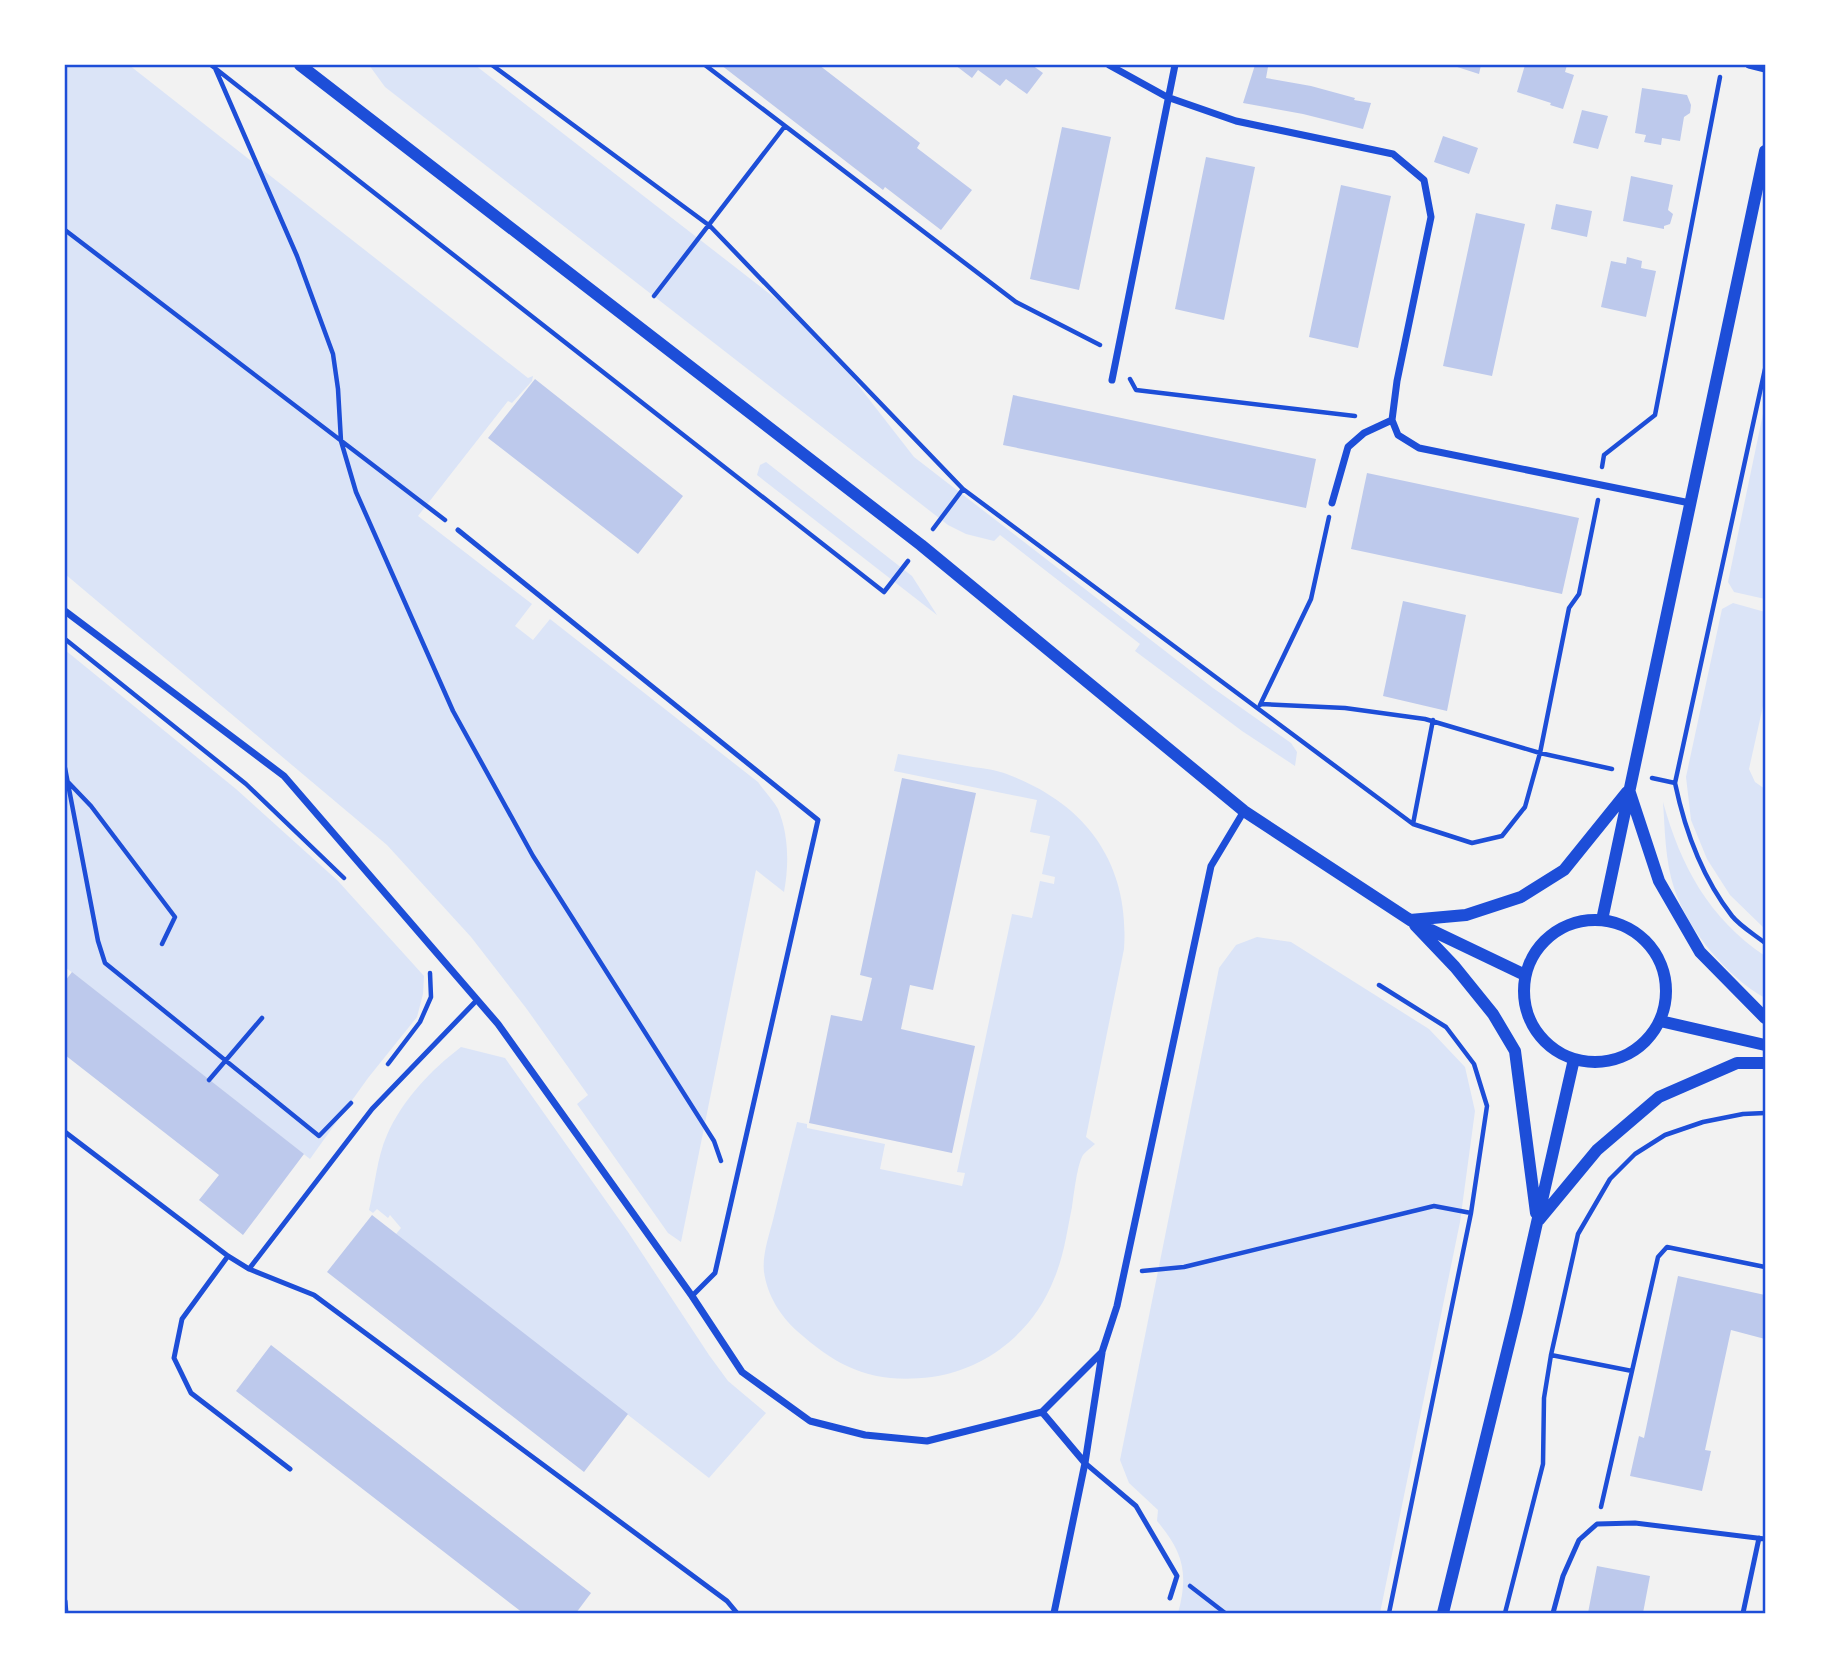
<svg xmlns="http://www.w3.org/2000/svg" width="1830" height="1678" viewBox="0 0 1830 1678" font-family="'Roboto Condensed',sans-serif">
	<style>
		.green { fill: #dbe4f7 }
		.building { fill: #bdc9ec }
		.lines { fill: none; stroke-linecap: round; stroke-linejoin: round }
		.path { stroke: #1d4ed8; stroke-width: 4.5 }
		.service { stroke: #1d4ed8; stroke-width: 5 }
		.minor { stroke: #1d4ed8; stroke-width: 7 }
		.tertiary { stroke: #1d4ed8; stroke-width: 12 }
		.neatline { fill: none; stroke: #1d4ed8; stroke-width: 2.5 }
	</style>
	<rect width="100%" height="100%" fill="#f2f2f2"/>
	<path class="green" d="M65,65H129L528,378L533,376L532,381L512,403L508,401L418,516L532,604L515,626L533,640L550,619L758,782C764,791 773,800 778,809C789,835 789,866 784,892L756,870L681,1242L668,1233L577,1104L588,1095L526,1008L471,937L387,845L65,574Z
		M369,65H475L793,312L844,367L914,457L1213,688L1291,743L1297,752L1295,766L1242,731L1135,651L1140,644L1000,535L994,541L966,534L948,525L385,87Z
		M1765,404V599L1734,592L1728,582Z
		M766,462L912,576L937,615L757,475L760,465Z
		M1733,603L1765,612V697L1749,769L1755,782L1765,789V929L1730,895L1707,859L1691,820L1686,777L1722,609Z
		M65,650L236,789L338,881L424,976L423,994L417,1017L368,1078L310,1159L65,967Z
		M898,754C921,758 944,762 967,766C979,768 992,769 1004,773C1085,802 1130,862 1124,949L1086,1137L1095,1144C1091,1148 1086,1151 1083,1155C1077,1165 1074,1194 1072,1207C1067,1231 1064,1256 1054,1279C1034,1331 987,1369 932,1377C873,1384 840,1369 797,1331C780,1316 767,1294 764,1272C762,1256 769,1235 773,1220C781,1187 789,1154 797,1122L807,1124V1128L885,1144L880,1169L962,1186L965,1173L957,1172L1012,914L1032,918L1040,881L1054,884L1055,877L1042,874L1050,836L1030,832L1037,800L894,771Z
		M1663,802C1681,867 1709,918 1765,956V998C1727,977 1688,930 1674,888C1665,860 1665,830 1663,802Z
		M1257,937L1291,942L1429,1029L1465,1067L1475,1111L1460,1222L1380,1613H1178C1189,1573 1183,1552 1157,1521L1158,1510L1129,1483L1120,1460L1219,968L1236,945Z
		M461,1047L505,1058L628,1232L709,1355L728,1381L766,1413L709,1478L396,1234L401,1228L390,1215L388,1218L377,1209L373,1213L369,1210C375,1186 377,1157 387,1135C403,1099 431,1070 461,1047Z"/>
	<path class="building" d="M721,65H819L920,143L917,148L972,190L941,230L885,187L883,190Z
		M955,65H1032L1043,73L1027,94L1006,79L1000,86L978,70L972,78Z
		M1255,65L1268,67L1266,78L1311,86L1355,98L1354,100L1371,103L1363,129L1303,114L1243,103Z
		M1451,65H1481L1479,74Z
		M1525,65H1567L1565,72L1574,75L1563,109L1550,105L1551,103L1517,92Z
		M1642,88L1687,95L1691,105L1690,113L1684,117L1680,141L1662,138L1661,145L1644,142L1646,135L1635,133Z
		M1582,110L1608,116L1598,149L1573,143Z
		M1062,127L1111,137L1079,290L1030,279Z
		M1443,136L1478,148L1469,174L1434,162Z
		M1206,157L1255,167L1224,320L1175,309Z
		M1631,176L1673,185L1668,210L1673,214L1670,224L1664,226V229L1623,221Z
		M1341,185L1391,196L1358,348L1309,337Z
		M1556,204L1592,211L1587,237L1551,229Z
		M1476,213L1525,224L1492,376L1443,366Z
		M1627,257L1642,261L1641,268L1656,271L1646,317L1601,307L1611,261L1626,264Z
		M535,379L683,496L638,554L488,438Z
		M1013,395L1316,459L1306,508L1003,445Z
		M1367,473L1579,518L1562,594L1351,549Z
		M1403,601L1466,615L1447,711L1383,696Z
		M902,778L976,793L933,990L910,985L901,1029L975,1046L952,1153L809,1123L831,1015L862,1021L872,978L860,975Z
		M72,972L304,1154L243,1235L199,1200L219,1175L65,1055V981Z
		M372,1215L628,1414L584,1472L327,1272Z
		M1678,1276L1765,1295V1339L1731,1330L1705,1450L1711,1451L1702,1491L1630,1476L1639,1436L1644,1438Z
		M271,1345L591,1593L576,1613H523L236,1391Z
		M1597,1566L1650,1576L1643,1613H1588Z"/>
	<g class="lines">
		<path class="path" d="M211,65L884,592L908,561
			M492,65L710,226L963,489L1413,824L1472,843L1502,836L1525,807L1540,753L1569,608L1579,594L1598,500
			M705,65L1016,302L1100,345
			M215,68L297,256L333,354L338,389L341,441L356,492L453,711L533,856L714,1141L721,1161
			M65,230L445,520
			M654,296L785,126
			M1765,369L1675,783C1685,831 1701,876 1732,916C1740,926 1755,935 1765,943
			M1130,379L1136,390L1355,416
			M1602,467L1604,455L1655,415L1720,77
			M933,529L963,489
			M65,639L246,784L344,878
			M1261,704L1345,708L1425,719L1540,753L1612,769
			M1260,705L1311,599L1329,517
			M65,768L98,941L105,963L319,1136L351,1103
			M1652,778L1675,783
			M68,782L91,806L175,917L162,944
			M1413,824L1433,720
			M1379,985L1446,1027L1474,1064L1487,1106L1471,1213L1389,1613
			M388,1064L420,1022L431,997L430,973
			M209,1080L262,1018
			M1142,1271L1184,1267L1434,1206L1471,1213
			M1551,1355L1632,1371
			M1601,1507L1658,1257L1667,1247L1765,1267
			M1190,1586L1225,1613
			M1505,1613L1543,1464L1544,1398L1551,1355L1578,1234L1610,1179L1635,1154L1665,1135L1703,1122L1743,1114L1765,1113"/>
		<path class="service" d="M458,530L818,820L715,1273L692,1296
			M65,1132L228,1256L249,1269L314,1295L727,1601L737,1613
			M228,1256L182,1319L174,1358L191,1393L290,1469
			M249,1269L372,1109L477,1000
			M1085,1463L1136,1506L1177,1576L1170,1598
			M65,1601L66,1613
			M1553,1613L1563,1576L1579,1540L1597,1524L1635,1523L1765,1539
			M1743,1613L1759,1538"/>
		<path class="minor" d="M1109,65L1167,97L1236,121L1393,154L1424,180L1431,217L1397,381L1392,420L1364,433L1348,447L1332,503
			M1749,65L1765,69
			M1112,380L1175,65
			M1392,420L1398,435L1419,448L1690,503
			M65,611L284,776L498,1024L692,1296L742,1372L810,1421L865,1435L927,1441L1042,1412L1102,1352L1117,1306L1211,866L1244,811
			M1042,1412L1085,1463L1054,1613
			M1085,1463L1102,1353"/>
		<path class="tertiary" d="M300,65L921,545L1244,811L1410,920L1525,975
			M1629,790L1659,881L1700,952L1765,1018
			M1410,920L1466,915L1521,897L1564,870L1627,792
			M1602,920L1765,151
			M1524 991a71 71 0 1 1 142 0a71 71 0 1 1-142 0Z
			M1415,925L1455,967L1493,1014L1515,1051L1536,1213
			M1660,1021L1765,1045
			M1539,1220L1597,1150L1659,1097L1737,1063H1765
			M1443,1613L1517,1311L1574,1059"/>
	</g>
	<rect width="1830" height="1678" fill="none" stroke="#ffffff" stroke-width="133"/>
	<rect x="66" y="66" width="1698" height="1546" class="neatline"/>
</svg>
